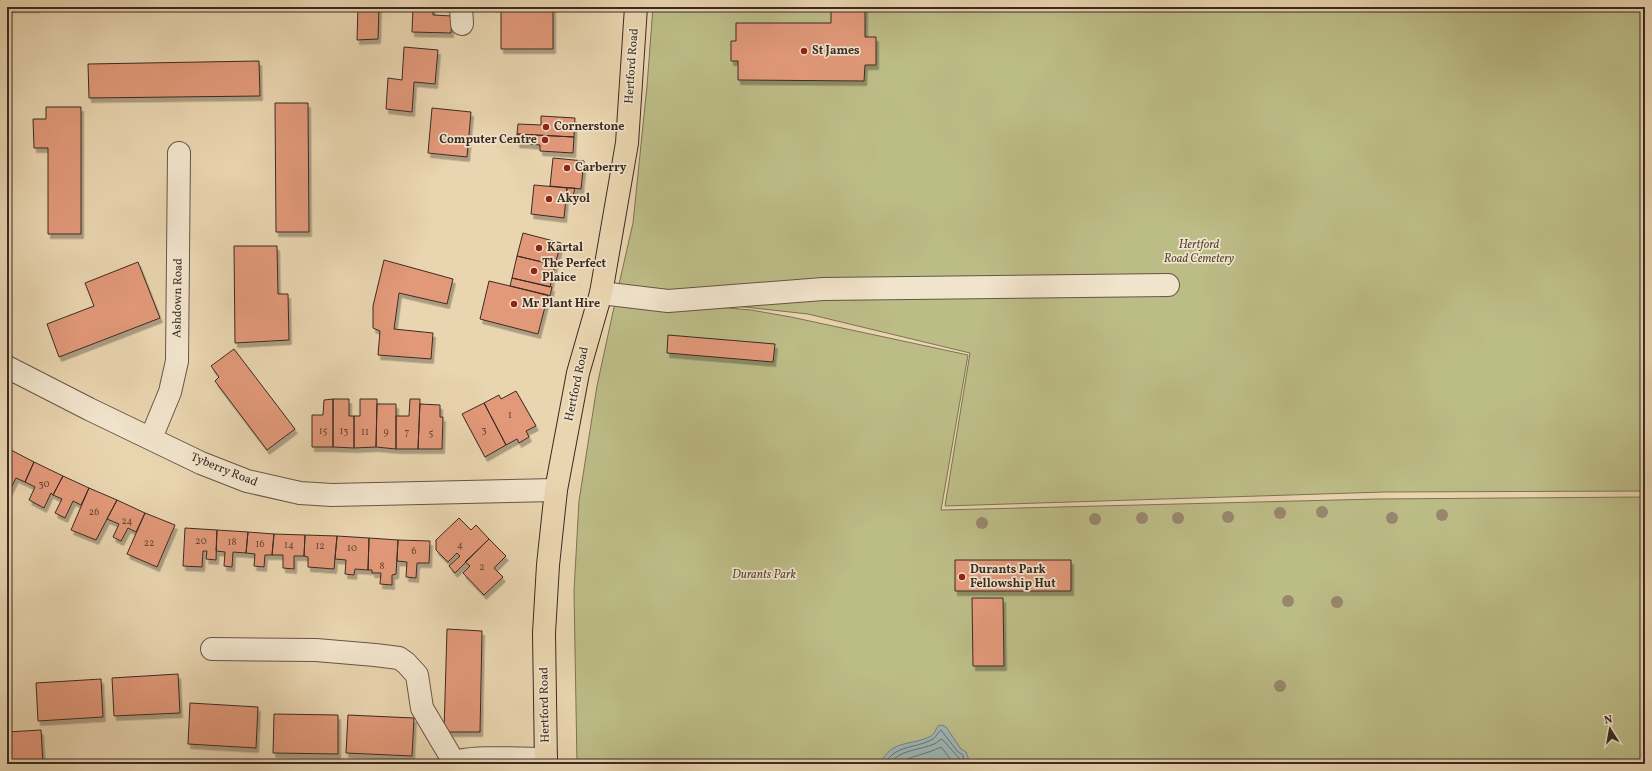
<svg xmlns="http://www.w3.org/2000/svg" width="1652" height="771" viewBox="0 0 1652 771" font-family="Vollkorn,serif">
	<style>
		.green { fill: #bcbc87; stroke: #7c7354 }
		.water { fill: #9cb6b7; stroke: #767e7b }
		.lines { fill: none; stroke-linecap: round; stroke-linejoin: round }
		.shore { stroke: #6c706c; stroke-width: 1 }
		.building { fill: #e2997a; stroke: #3c2a22; filter: url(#shadow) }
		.minor-casing { stroke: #675546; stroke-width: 24 }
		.major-casing { stroke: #3c2a22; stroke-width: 24 }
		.minor { stroke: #f1e4cc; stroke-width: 22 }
		.major { stroke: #e9d5b0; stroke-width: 22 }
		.tree { fill: #98876d }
		.poi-dot { fill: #8f2418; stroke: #f1e4cc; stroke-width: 1.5 }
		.labels { text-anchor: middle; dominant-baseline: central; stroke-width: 3.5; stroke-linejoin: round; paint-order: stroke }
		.number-label { font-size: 10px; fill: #664638 }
		.poi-label { font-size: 12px; font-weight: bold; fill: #3c2a22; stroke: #f1e4cc; text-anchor: start }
		.street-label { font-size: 12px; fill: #3c2a22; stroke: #f1e4cc }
		.park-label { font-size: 12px; font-style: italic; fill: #564736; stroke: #f1e4cc }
	</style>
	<defs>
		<filter id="shadow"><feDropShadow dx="2.5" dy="4.5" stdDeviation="0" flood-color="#0004"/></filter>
	</defs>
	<rect width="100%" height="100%" fill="#e9d5b0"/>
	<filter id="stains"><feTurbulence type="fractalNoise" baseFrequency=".005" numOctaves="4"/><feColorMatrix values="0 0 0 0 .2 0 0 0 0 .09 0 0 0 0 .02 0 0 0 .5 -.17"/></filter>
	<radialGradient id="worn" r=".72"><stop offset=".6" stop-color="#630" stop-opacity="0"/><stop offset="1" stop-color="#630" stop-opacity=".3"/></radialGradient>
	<path class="green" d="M653,7H1645V491L1384,492L945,506L970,353L808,314L617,293L633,223L647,86Z
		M616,298L751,310L791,317L968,355L941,510L1376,499L1645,497V764H577L574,591L579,501L597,386Z"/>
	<path class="water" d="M942,725L946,727L961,749L966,752L968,757V764H880C893,738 910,747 931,736C935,733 936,729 938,726Z"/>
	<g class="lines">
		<path class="shore" d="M885,764C895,744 916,749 933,739C937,736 938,732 941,730L958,752L963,755L964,764
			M890,764C897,750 921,750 934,744C937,743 939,740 942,739L959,758V764
			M897,764C910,756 927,754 941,747L952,761L953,764"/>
	</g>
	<path class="building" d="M7,7H37V8H7Z
		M358,7H379L378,39L357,40Z
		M413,7H433V15L452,16L451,33L412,32Z
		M501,7H553V49H501Z
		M831,7H865V37H876V65H865L864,81L738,80V61H731V41H736V23H831Z
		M404,47L438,50L435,84L414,82L412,112L386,109L388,78L402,80Z
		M259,61L260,96L89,98L88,64Z
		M275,103H308L309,232H276Z
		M46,107H81V234H48V148H34L33,119H46Z
		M432,108L471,112L467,157L428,153Z
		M541,116L575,118L574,137L517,134L518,124L541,125Z
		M517,134L574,137L573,153L540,151V145L517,143Z
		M553,158L584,161L581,189L550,186Z
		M534,185L567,188L564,218L531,214Z
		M567,188H575L573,196H566Z
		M523,233L561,243L555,265L517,256Z
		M234,246H277L278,294H288L289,340L235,343Z
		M517,256L555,265L550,287L512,278Z
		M384,260L453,279L447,304L399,293L394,329L433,333L431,359L378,355L380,331L373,328V306Z
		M138,262L160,318L59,357L47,324L94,306L85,283Z
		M512,278L552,287L550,296L510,286Z
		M489,281L548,295L538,334L480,319Z
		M668,335L775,344L773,362L667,353Z
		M234,349L295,429L267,450L215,381L219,377L211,366Z
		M516,391L536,426L526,431L529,437L519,443L517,439L506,445L484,403L499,395L501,399Z
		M333,399H349V416H354V448L333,447Z
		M333,399V447H312V415H323L324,400Z
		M360,399H377L376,447L354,448V416H360Z
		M410,399H420L418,449H396V416H409Z
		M484,403L506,445L485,457L462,414Z
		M377,404H396V449L376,447Z
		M420,404L440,405V417H443L442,449H418Z
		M9,449L34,462L25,482L16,478L9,492L7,490L8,473H7V452Z
		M34,462L63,476L53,495L51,493L44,508L29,500L35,487L25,482Z
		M63,476L89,488L81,505L73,501L65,518L55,513L62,499L53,495Z
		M89,488L117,500L96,540L71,530Z
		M117,500L145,513L136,532L128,528L121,541L113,537L119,524L107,519Z
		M145,513L175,525L157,567L127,554Z
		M459,518L471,530L476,525L489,539L455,573L449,566L460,556L457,553L448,562L436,550V540Z
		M185,528L217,530L216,560L206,559L207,551H203L202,567L183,566Z
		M217,530L248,532L246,553L233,552L232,567L224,566L225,552L216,551Z
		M248,532L274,534L272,555H265L264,567L254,566L255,554L246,553Z
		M274,534L305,535L304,556H294V569L283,568V555H272Z
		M305,535L337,536L334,569L308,567V557L304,556Z
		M337,536L369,538L368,570L355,569L354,575L345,574L346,560L335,559Z
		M369,538L398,540L396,574L392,575V585L380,584L381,573H372V570H368Z
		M489,539L506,556L494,568L503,577L484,595L463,573L470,566L465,562Z
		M398,540L430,541L429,563H417L416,578L406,577L407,562L397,561Z
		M955,560H1071V591H955Z
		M972,598H1003L1004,666H973Z
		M447,629L482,631L480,732H444Z
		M178,674L180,713L114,716L112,678Z
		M101,679L103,717L38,721L36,683Z
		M190,703L258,707L256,748L188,744Z
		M274,714L338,715V754L273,753Z
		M348,715L414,718L412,756L346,753Z
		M41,730L43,764H7V732Z"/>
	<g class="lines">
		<defs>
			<path id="minor" d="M461,7L462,24
				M601,293L668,301L823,289L1168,285
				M7,367L89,409L201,463L247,481L300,493L332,495L556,490
				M151,438L170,392L177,361L179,153
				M212,649L316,650L375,655L399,658L406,663L417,675L422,708L454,762
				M451,764C463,755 528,759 546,759"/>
			<path id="major" d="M546,764L544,633L548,565L556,490L578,373L601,293L627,143L636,7"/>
		</defs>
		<use href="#minor" class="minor-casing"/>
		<use href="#major" class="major-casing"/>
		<use href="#minor" class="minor"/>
		<use href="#major" class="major"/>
	</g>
	<g class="tree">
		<circle cx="1322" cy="512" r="6"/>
		<circle cx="1280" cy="513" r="6"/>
		<circle cx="1442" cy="515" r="6"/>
		<circle cx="1228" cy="517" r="6"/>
		<circle cx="1142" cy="518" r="6"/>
		<circle cx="1178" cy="518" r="6"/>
		<circle cx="1392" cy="518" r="6"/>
		<circle cx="1095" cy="519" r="6"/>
		<circle cx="982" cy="523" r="6"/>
		<circle cx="1288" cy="601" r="6"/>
		<circle cx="1337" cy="602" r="6"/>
		<circle cx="1280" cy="686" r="6"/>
	</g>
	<g class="poi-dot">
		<circle cx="804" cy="51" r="4"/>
		<circle cx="546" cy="127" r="4"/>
		<circle cx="545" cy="140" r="4"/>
		<circle cx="567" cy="168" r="4"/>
		<circle cx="549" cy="199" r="4"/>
		<circle cx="539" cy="248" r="4"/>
		<circle cx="534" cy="271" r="4"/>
		<circle cx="514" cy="304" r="4"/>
		<circle cx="962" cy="577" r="4"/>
	</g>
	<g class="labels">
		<g class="number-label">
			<text x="510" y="415">1</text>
			<text x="484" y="430">3</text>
			<text x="323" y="431">15</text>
			<text x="344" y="431">13</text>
			<text x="365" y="432">11</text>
			<text x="386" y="432">9</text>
			<text x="407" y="432">7</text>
			<text x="431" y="433">5</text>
			<text x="44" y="484">30</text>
			<text x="94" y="512">26</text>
			<text x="127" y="521">24</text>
			<text x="201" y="541">20</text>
			<text x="232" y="542">18</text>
			<text x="149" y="543">22</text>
			<text x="260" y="544">16</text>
			<text x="289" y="545">14</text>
			<text x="460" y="545">4</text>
			<text x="320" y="546">12</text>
			<text x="352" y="548">10</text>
			<text x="414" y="551">6</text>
			<text x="382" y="566">8</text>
			<text x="482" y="567">2</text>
		</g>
		<g class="poi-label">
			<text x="812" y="51">St James</text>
			<text x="554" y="127">Cornerstone</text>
			<text x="537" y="140" text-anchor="end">Computer Centre</text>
			<text x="575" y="168">Carberry</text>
			<text x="557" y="199">Akyol</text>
			<text x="547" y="248">Kartal</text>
			<text x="542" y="264">The Perfect<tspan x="542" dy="14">Plaice</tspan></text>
			<text x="522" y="304">Mr Plant Hire</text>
			<text x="970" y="570">Durants Park<tspan x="970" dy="14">Fellowship Hut</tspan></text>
		</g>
		<g class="street-label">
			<text transform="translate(632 66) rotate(-86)">Hertford Road</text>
			<text transform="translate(178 298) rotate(-89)">Ashdown Road</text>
			<text transform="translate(577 384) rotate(-78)">Hertford Road</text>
			<text transform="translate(224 470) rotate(22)">Tyberry Road</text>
			<text transform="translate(545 705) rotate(-91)">Hertford Road</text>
		</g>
		<g class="park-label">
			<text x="1199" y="245">Hertford<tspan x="1199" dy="14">Road Cemetery</tspan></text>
			<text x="764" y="575">Durants Park</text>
		</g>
	</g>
	<rect width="1652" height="771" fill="none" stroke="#e9d5b0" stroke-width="24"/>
	<rect x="8" y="8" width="1636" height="755" fill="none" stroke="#3c2a22" stroke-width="2"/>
	<rect x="12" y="12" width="1628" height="747" fill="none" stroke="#3c2a22"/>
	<g transform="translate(1610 729) rotate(349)" stroke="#f1e4cc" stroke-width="3" paint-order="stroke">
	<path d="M0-3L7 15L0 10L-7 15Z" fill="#3c2a22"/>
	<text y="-6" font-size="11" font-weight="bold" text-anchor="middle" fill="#3c2a22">N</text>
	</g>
	<rect width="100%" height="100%" filter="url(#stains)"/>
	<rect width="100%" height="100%" fill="url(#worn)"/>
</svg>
